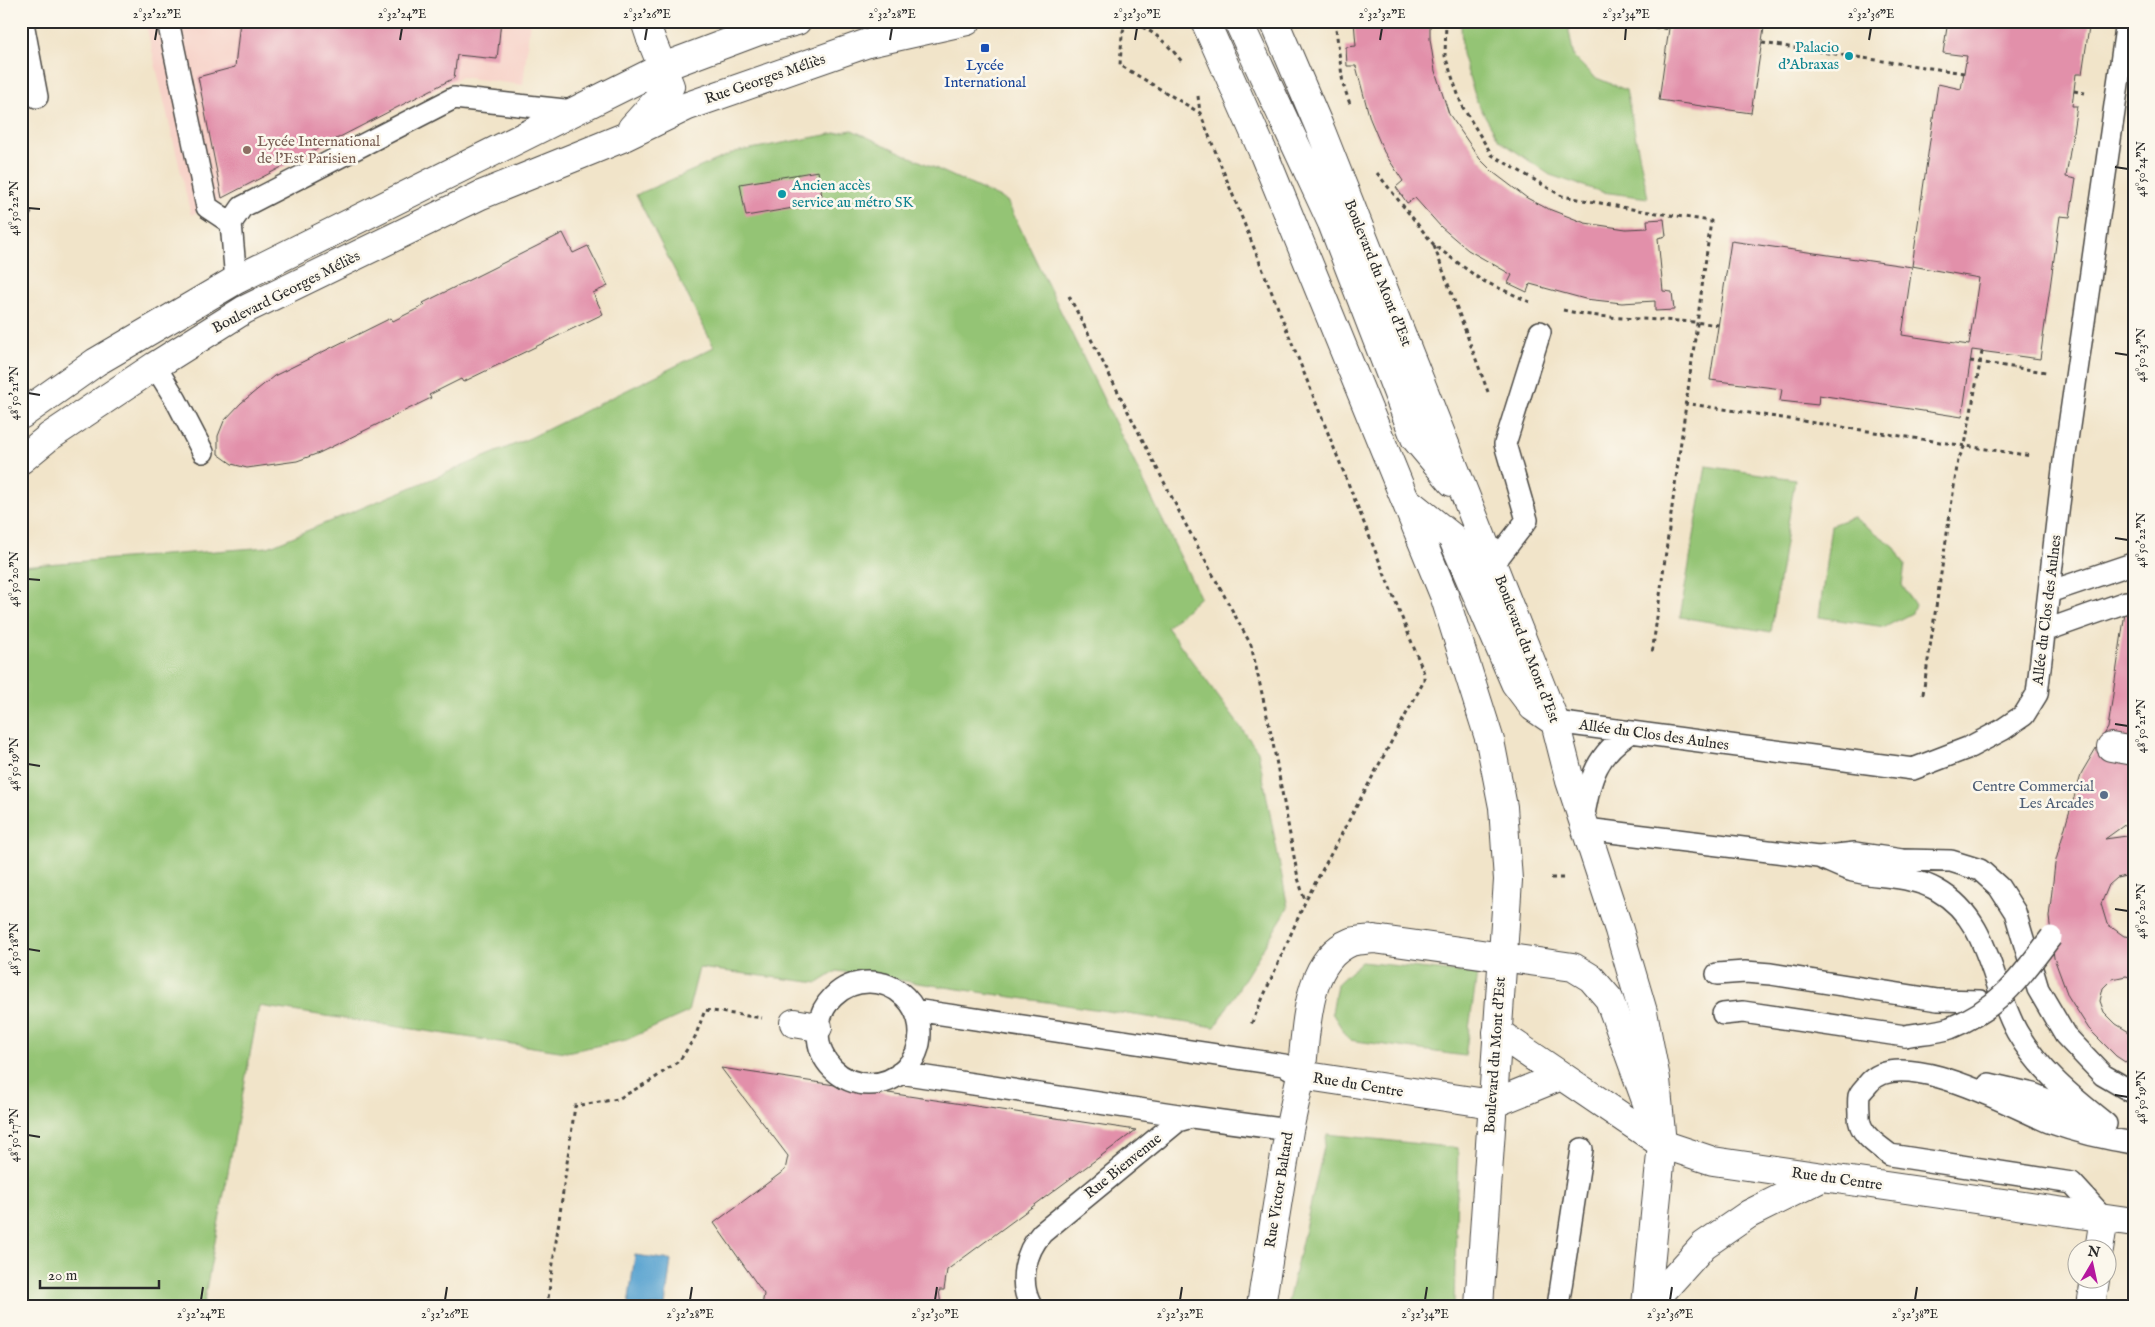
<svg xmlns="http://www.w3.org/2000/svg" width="2155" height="1327" viewBox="0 0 2155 1327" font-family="'IM FELL English',serif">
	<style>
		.built { fill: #f7d1c8 }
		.green { fill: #94c474; stroke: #607850 }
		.water { fill: #58a3d0; stroke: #42677e }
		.building { fill: #e290aa }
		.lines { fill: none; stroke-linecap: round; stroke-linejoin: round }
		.service-casing { stroke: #494743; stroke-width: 24 }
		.pedestrian-casing { stroke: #494743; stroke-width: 30 }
		.minor-casing { stroke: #494743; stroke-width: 30 }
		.secondary-casing { stroke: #494743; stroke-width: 30 }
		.path { stroke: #494743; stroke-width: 3; stroke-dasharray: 4 4; stroke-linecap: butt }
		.service { stroke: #fff; stroke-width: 21 }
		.pedestrian { stroke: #fff; stroke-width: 28 }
		.minor { stroke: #fff; stroke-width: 28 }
		.secondary { stroke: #fff; stroke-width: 28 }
		.service-bridge-casing { stroke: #494743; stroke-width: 24; stroke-linecap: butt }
		.service-bridge { stroke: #fff; stroke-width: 21 }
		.ticks { fill: none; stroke: #2b2b2b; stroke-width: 2 }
		.transit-dot { fill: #1a4fb4; stroke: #fbf7ec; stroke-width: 2 }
		.culture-dot { fill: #0f9aa8; stroke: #fbf7ec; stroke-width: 2 }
		.education-dot { fill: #8d6e63; stroke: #fbf7ec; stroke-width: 2 }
		.service-dot { fill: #5c6f8a; stroke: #fbf7ec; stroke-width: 2 }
		.labels { text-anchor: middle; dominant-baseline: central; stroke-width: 5; stroke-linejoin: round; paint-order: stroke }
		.culture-label { font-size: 15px; fill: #0d838f; stroke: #fbf7ec; text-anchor: end }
		.transit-label { font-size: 15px; fill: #164399; stroke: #fbf7ec }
		.street-label { font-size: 15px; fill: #2b2b2b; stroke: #fbf7ec }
		.education-label { font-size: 15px; fill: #785e54; stroke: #fbf7ec; text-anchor: start }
		.service-label { font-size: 15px; fill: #4e5e75; stroke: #fbf7ec; text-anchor: end }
		.neatline { fill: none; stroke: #2b2b2b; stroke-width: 2 }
		.ticks-label { font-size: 12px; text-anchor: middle; fill: #2b2b2b }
	</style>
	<rect width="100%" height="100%" fill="#fbf7ec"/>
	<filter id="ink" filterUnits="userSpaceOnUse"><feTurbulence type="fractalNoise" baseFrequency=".02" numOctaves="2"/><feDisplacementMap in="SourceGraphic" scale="10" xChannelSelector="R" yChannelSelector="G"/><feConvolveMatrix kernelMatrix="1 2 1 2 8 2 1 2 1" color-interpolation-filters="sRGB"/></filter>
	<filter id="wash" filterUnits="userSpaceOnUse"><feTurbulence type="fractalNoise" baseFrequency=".0096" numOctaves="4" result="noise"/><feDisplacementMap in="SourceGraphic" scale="20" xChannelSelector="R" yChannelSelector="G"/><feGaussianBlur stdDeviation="1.12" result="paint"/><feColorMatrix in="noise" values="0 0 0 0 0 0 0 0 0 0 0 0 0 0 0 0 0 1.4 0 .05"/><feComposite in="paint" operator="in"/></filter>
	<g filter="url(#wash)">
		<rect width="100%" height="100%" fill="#f1e4c9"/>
		<path class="built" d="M145,21H530L523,85L461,77L191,215Z"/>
		<path class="green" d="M1461,21H1567L1574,57L1594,77L1626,90L1648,198L1602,192L1550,175L1499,140L1477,102L1462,54Z
			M852,130L1007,201L1200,597L1167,627L1258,751L1288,908L1215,1027L837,971L818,983L699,968L688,1012L626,1040L566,1052L259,1006L203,1306H21V566L268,547L530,438L714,347L636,195L735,152Z
			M1706,466L1795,479L1771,632L1680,617Z
			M1853,517L1894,546L1905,565L1902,585L1915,605L1912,613L1885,627L1819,617L1831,525Z
			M1361,962L1477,974L1465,1056L1349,1040L1332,1013L1337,984Z
			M1327,1134L1458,1148L1454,1306H1287Z"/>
		<path class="water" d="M635,1255L671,1260L665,1306H628Z"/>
		<g id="blocks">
			<path class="building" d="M240,21H501L497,59L457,55L454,78L222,198L198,77L235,67Z
				M1354,21H1430V39L1435,71L1449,114L1480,159L1494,173L1527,198L1546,208L1585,223L1626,229L1648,228L1647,220L1664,219L1666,236L1658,238L1663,291L1672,292L1674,310L1655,311V301L1622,303L1585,299L1530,284L1527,292L1508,283L1512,275L1468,250L1441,227L1415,198L1407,203L1396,187L1403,181L1384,152L1370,119L1356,66H1347L1346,47L1356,46Z
				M1670,21H1765L1751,113L1659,100Z
				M1948,21H2090L2082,74H2076L2072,106H2077L2066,177L2076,179L2070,217L2060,216L2040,359L1972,350L1962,417L1819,395L1818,405L1780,401L1782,389L1710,380L1731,241L1912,267L1902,335L1969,345L1979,278L1912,266L1938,84L1961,89L1967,56L1943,53Z
				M818,171L823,203L746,216L740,184Z
				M25,209L32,213L21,229V215Z
				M563,233L573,253L588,246L608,286L593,293L603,314L463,382L461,379L429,395L431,398L319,453L297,461L247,468L232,464L218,454V436L224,421L241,403L274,376L391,318L393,321L425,305L423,303Z
				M2133,558L2134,818L2105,839L2134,835V874L2117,878L2109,885L2101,904L2107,924L2124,936L2134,937V978L2126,976L2112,979L2103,988L2100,1001L2104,1012L2116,1024L2134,1035V1068L2116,1056L2089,1029L2068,996L2054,958L2049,917L2055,864L2067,820L2082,772L2108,728Z
				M721,1068L1136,1130L947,1270L944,1290H939L941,1306H762L764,1294L714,1223L785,1170L788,1156Z"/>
		</g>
	</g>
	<g filter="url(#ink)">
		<use href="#blocks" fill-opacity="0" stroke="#494743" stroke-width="1"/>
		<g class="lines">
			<defs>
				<path id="service" d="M168,21L207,207L231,223
					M23,23L37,97
					M236,280L231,223L242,207L454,98L574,111
					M155,366L176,400L203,452
					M1494,563L1527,520L1505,444L1540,332
					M2049,592L2132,564
					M2044,631L2126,602
					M1555,722L1913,769L1970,747L2002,730L2024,715L2037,694L2064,461L2127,21
					M1583,819C1591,778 1594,756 1631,732
					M1586,829L1818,857L1855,853L1902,860L1951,861L1980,870L1999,887L2015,912L2038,989L2065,1035L2103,1075L2134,1093
					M1821,858C1831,862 1842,868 1853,871C1881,878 1911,875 1937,890C1991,920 1990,984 2017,1032C2039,1070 2072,1097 2106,1124
					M1717,974L1745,972L1771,974L1938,1000L1980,1001
					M818 1033a51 51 0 1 1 102 0a51 51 0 1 1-102 0Z
					M915,1010L1284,1065L1301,1075
					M1723,1014L1743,1012L1905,1036
					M900,1073L1192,1117
					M1989,1084L2033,1094L2083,1115
					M2104,1218L2072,1183L1890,1155C1878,1145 1858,1134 1859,1115C1859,1110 1858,1102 1859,1096C1860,1092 1865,1088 1868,1084C1899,1044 2013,1107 2049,1122C2077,1132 2105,1139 2134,1143
					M1031,1306C1018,1282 1025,1252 1042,1233L1178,1121L1192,1117L1289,1130
					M1558,1306L1582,1149"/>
				<path id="pedestrian" d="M2111,747L2134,751
					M794,1023L818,1027"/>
				<path id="minor" d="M645,21L651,39
					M1497,1032L1662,1144L1713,1161L2134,1222
					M1561,1076L1492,1104L1301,1075C1307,1033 1304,961 1351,942C1358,940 1367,940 1374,939L1573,967L1591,978L1609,999L1656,1128
					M2099,1250L2104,1218
					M1261,1306L1289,1130L1301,1075
					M1649,1306L1704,1245L1749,1214L1823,1177
					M2091,1306L2095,1280"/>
				<path id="secondary" d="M1205,21L1263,152L1444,595L1490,741L1503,807L1508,880L1479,1306
					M1238,21L1332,223L1415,438L1452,482
					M1274,21L1321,131L1555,722L1570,781L1619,930L1643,1012L1656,1079L1662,1144L1646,1306
					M632,128L670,86L651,39
					M21,415L96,362L236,280L663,67L759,31L797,21
					M21,460L49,437L155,366L244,310L481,195L622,138L688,106L868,43L967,21
					M1407,501L1452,537L1515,683L1533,707L1552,720"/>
			</defs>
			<use href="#service" class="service-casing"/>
			<use href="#pedestrian" class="pedestrian-casing"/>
			<use href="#minor" class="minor-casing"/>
			<use href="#secondary" class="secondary-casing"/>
			<path class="path" d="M1126,21L1122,35L1120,65L1200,113
				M1335,21L1343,84L1351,107
				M1446,21L1445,56L1462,106L1492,155L1562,196L1643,211L1711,221L1652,654
				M1615,21L1669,29
				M1127,22C1151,27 1168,44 1183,63
				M1762,43L1964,73
				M2074,91L2085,93
				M1198,96L1200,113L1424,673V681L1305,902L1250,1027
				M1377,173L1434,245L1481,280L1530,302
				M1434,246L1488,392
				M1069,296L1186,525L1251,645L1272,738L1298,878L1305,901
				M1563,310C1614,322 1667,317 1718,325
				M1970,361L2046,372
				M1684,403L2032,456
				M1923,694L1958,460L1965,445L1982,352
				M1551,878H1566
				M547,1306L575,1106L618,1099L652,1080L680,1060L695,1037L705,1010L762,1018"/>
			<use href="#service" class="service"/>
			<use href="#pedestrian" class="pedestrian"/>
			<use href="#minor" class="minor"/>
			<use href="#secondary" class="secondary"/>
			<defs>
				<path id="service-bridge" d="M1905,1036C1919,1033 1936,1033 1950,1028C2000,1008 2020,978 2051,937"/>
			</defs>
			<use href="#service-bridge" class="service-bridge-casing"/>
			<use href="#service-bridge" class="service-bridge"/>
		</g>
	</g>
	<path class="ticks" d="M155,40L157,28M400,40L402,28M645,40L647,28M890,40L892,28M1135,40L1137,28M1380,40L1382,28M1625,40L1626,28M1869,40L1871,28M2115,167L2128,169M28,208L40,209M2115,353L2128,355M28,393L40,395M2115,538L2128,540M28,579L40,580M2115,724L2128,726M28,764L40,766M2115,909L2128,911M28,949L40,951M2115,1095L2128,1097M28,1135L40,1137M201,1300L203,1287M445,1300L447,1287M690,1300L692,1287M935,1300L937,1287M1180,1300L1182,1287M1425,1300L1427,1287M1670,1300L1672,1287M1915,1300L1917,1287"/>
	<rect class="transit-dot" x="980" y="43" width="10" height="10" rx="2.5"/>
	<g class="culture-dot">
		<circle cx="1849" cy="56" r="5"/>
		<circle cx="782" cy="194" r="5"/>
	</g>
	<circle class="education-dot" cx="247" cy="150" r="5"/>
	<circle class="service-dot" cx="2104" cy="795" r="5"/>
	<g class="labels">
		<g class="culture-label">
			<text x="1839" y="47">Palacio<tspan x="1839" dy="17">d'Abraxas</tspan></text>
			<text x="792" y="185" text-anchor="start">Ancien accès<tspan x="792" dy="17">service au métro SK</tspan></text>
		</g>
		<g class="transit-label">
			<text x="985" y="65">Lycée<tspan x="985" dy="17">International</tspan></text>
		</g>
		<g class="street-label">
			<text transform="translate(765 79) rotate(-19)">Rue Georges Méliès</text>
			<text transform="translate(1378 273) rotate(68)">Boulevard du Mont d'Est</text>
			<text transform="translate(286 292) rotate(-27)">Boulevard Georges Méliès</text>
			<text transform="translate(2047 610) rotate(-83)">Allée du Clos des Aulnes</text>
			<text transform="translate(1527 649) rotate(69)">Boulevard du Mont d'Est</text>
			<text transform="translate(1654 735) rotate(8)">Allée du Clos des Aulnes</text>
			<text transform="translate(1495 1055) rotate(-86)">Boulevard du Mont d'Est</text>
			<text transform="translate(1358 1085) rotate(9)">Rue du Centre</text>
			<text transform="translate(1123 1166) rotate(-39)">Rue Bienvenue</text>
			<text transform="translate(1837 1179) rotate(8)">Rue du Centre</text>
			<text transform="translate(1279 1190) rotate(-81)">Rue Victor Baltard</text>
		</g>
		<g class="education-label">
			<text x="257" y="141">Lycée International<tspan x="257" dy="17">de l'Est Parisien</tspan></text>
		</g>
		<g class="service-label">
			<text x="2094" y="786">Centre Commercial<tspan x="2094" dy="17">Les Arcades</tspan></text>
		</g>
	</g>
	<rect width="2155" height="1327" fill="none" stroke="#fbf7ec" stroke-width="55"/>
	<g transform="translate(2092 1264) rotate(9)"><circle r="24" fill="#fbf7ec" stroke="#a8a59f"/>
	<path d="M0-4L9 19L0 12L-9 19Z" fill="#b5179e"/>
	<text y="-8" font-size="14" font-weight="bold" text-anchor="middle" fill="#2b2b2b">N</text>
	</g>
	<path d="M40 1280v8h119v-8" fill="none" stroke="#2b2b2b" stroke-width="2.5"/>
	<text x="48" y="1280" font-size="15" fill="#2b2b2b" stroke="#fbf7ec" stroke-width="4" paint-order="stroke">20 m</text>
	<rect x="28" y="28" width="2100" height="1272" class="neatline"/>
	<g class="ticks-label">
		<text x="157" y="18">2°32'22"E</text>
		<text x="402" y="18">2°32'24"E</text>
		<text x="647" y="18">2°32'26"E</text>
		<text x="892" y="18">2°32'28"E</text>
		<text x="1137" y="18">2°32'30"E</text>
		<text x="1382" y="18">2°32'32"E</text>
		<text x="1626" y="18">2°32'34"E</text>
		<text x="1871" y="18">2°32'36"E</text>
		<text transform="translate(2141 169) rotate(-90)" y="4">48°50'24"N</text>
		<text transform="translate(14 208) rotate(-90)" y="4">48°50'22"N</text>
		<text transform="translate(2141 355) rotate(-90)" y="4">48°50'23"N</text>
		<text transform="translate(14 393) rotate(-90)" y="4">48°50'21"N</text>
		<text transform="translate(2141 540) rotate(-90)" y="4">48°50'22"N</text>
		<text transform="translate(14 579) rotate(-90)" y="4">48°50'20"N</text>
		<text transform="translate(2141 726) rotate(-90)" y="4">48°50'21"N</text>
		<text transform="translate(14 764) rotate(-90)" y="4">48°50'19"N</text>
		<text transform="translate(2141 911) rotate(-90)" y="4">48°50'20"N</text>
		<text transform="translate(14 949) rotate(-90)" y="4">48°50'18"N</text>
		<text transform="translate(2141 1097) rotate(-90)" y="4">48°50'19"N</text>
		<text transform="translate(14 1135) rotate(-90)" y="4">48°50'17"N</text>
		<text x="201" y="1318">2°32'24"E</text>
		<text x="445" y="1318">2°32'26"E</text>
		<text x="690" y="1318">2°32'28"E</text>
		<text x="935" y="1318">2°32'30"E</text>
		<text x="1180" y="1318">2°32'32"E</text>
		<text x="1425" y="1318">2°32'34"E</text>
		<text x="1670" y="1318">2°32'36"E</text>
		<text x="1915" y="1318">2°32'38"E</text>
	</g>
</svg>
